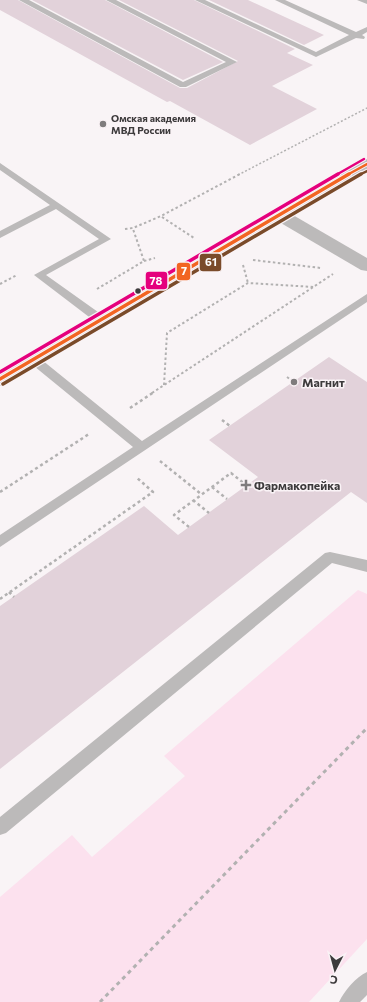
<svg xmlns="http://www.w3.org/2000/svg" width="367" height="1002" viewBox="0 0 367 1002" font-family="Commissioner,sans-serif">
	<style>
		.green { fill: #fce1ee }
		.building { fill: #e2d2da }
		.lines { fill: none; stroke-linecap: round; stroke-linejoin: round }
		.path-far3 { stroke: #b2b1b1; stroke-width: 1.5; stroke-dasharray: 2 2; stroke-linecap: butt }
		.path-far2 { stroke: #b2b1b1; stroke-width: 2; stroke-dasharray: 2.5 2.5; stroke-linecap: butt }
		.path-far1 { stroke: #b2b1b1; stroke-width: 2.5; stroke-dasharray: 3 3; stroke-linecap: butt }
		.path { stroke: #b2b1b1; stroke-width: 3; stroke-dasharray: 4 4; stroke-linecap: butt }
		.lane { fill: #bcbaba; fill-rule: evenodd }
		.street { fill: #bcbaba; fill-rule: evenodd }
		.secondary { fill: #bcb8ba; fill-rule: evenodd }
		.bus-1-far1-casing { stroke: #faf3f6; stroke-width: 4.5 }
		.bus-1-casing { stroke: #faf3f6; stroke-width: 6 }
		.bus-2-far1-casing { stroke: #faf3f6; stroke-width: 4.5 }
		.bus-2-casing { stroke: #faf3f6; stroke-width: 6 }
		.bus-3-far1-casing { stroke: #faf3f6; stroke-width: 4.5 }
		.bus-3-casing { stroke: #faf3f6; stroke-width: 6 }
		.bus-1-far1 { stroke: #f26522; stroke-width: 2.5 }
		.bus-1 { stroke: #f26522; stroke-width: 3.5 }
		.bus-2-far1 { stroke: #7a4b2a; stroke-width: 2.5 }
		.bus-2 { stroke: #7a4b2a; stroke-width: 3.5 }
		.bus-3-far1 { stroke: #e5007d; stroke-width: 2.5 }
		.bus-3 { stroke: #e5007d; stroke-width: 3.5 }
		.poi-dot { fill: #7f7c7d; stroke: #faf3f6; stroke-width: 1.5 }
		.bus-dot { fill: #3d3b3c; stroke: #faf3f6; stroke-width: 1.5 }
		.labels { text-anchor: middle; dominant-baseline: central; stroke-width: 3; stroke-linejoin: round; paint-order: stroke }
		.far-poi-label { font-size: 10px; font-weight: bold; fill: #3d3b3c; stroke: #faf3f6; text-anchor: start }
		.poi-label { font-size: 12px; font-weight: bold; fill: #3d3b3c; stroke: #faf3f6; text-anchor: start }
		.line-badge { stroke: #faf3f6; stroke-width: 1.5 }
		.badge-label { font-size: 11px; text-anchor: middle; font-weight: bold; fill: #fff }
	</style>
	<rect width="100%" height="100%" fill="#f9f4f6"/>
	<path class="green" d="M358,590L367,594V939L309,1002H0V897L72,835L92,857L185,776L164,756Z"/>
	<path class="building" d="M0,0H18L180,88H187L238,61L119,0H194L295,49L287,53L313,65L272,86L317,109L250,145L170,101L167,102L0,10Z
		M32,0H105L223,62L183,80Z
		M209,0H248L324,35L304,45Z
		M329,357L367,382V503L351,492L0,769V606L144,506L178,535L258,477L209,440Z"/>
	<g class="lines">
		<path class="path-far3" d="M238,175L367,108"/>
		<path class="path-far2" d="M162,217L194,238
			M125,229L133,228L161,216L240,174
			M253,260L321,268
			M144,261L155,258
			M243,265L248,283
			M0,284L17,275
			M97,289L144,261L133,229
			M287,377L294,382
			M164,385L167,333L248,283L314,287
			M152,393L333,274"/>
		<path class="path-far1" d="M130,408L154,392
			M222,420L230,426
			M160,461L201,494
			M212,487L227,499
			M0,492L89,434
			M193,500L209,513
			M189,527L174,515L231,473L246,485
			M9,592L14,597
			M0,599L153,492L136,477"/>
		<path class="path" d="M100,1002L367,728"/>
		<path class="lane" d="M19,0H29L183,82L226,62L106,0H116L237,62L186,87H180Z
			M195,0H205L316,52L349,35L275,0H285L356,32L367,27V32L362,35L365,37L364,39L356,38L316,57Z
			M357,0H367V4Z
			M0,163L111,239L46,275L105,317L107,320L105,323H97L34,275L99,239L56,209L0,238V231L50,205L0,170Z
			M367,294V302L0,547V535L133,447L29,362L27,359L29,356H37L142,441Z
			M330,552L367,560V572L332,563L6,833L0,835V817L325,553Z
			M367,972V995L360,1002H339C344,991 356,977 367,972Z"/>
		<path class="street" d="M280,210L286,211L367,258V271L361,270L274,219L272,215L274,211Z"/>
		<path class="secondary" d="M367,159V171L7,384L0,386V370L361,161Z"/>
		<defs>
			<path id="bus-1-far1" d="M347,175L367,164"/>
			<path id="bus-1" d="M0,379L349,174"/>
			<path id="bus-2-far1" d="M359,175L367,171"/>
			<path id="bus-2" d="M3,384L361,174"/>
			<path id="bus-3-far1" d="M336,175L364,159"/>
			<path id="bus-3" d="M0,372L338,174"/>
		</defs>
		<use href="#bus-1-far1" class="bus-1-far1-casing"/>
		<use href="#bus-1" class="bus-1-casing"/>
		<use href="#bus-2-far1" class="bus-2-far1-casing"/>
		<use href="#bus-2" class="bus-2-casing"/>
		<use href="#bus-3-far1" class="bus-3-far1-casing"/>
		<use href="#bus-3" class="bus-3-casing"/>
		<use href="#bus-1-far1" class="bus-1-far1"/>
		<use href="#bus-1" class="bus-1"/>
		<use href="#bus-2-far1" class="bus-2-far1"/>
		<use href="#bus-2" class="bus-2"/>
		<use href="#bus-3-far1" class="bus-3-far1"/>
		<use href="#bus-3" class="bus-3"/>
	</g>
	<g class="poi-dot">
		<circle cx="103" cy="124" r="4"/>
		<circle cx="294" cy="382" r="4"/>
		<path d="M244 479h4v4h4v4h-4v4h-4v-4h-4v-4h4z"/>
	</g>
	<circle class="bus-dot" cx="138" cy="291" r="3.5"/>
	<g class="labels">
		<g class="far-poi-label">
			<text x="111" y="118">Омская академия<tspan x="111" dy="12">МВД России</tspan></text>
		</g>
		<g class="poi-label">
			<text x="302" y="382">Магнит</text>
			<text x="254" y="485">Фармакопейка</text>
		</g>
	</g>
	<g class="line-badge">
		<rect x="199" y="253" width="23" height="19" rx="4" fill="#7a4b2a"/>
		<rect x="176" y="262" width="15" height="19" rx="4" fill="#f26522"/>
		<rect x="145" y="271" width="23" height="19" rx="4" fill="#e5007d"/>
	</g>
	<g class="badge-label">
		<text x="211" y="266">61</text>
		<text x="184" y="275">7</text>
		<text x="156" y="285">78</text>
	</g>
	<g transform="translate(335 970) rotate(186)" stroke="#faf3f6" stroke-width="3" paint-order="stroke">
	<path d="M0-3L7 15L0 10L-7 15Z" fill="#3d3b3c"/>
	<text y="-6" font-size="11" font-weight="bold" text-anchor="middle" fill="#3d3b3c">С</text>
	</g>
</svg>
